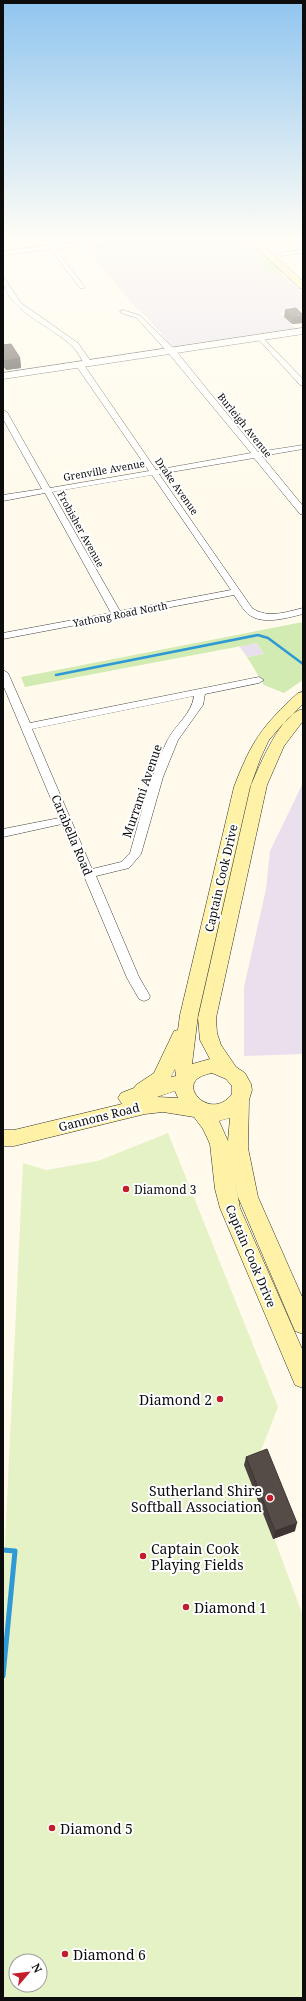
<svg xmlns="http://www.w3.org/2000/svg" width="306" height="2001" viewBox="0 0 306 2001" font-family="'Noto Serif',serif">
	<style>
		.industrial { fill: #eadfec }
		.green { fill: #d2ebb2 }
		.pitch { fill: #e4f2c5; fill-rule: evenodd }
		.lines { fill: none; stroke-linecap: round; stroke-linejoin: round }
		.stream-far1 { stroke: #2f99d5; stroke-width: 2.5 }
		.stream { stroke: #2f99d5; stroke-width: 5 }
		.minor-casing { stroke: #3f3f3f; stroke-width: 1 }
		.tertiary-casing { stroke: #3f3f3f; stroke-width: 1 }
		.secondary-casing { stroke: #2e2e2e; stroke-width: 1 }
		.minor { fill: #fff; fill-rule: evenodd }
		.tertiary { fill: #fff; fill-rule: evenodd }
		.secondary { fill: #fff2a6; fill-rule: evenodd }
		.wall { fill: #49413e }
		.shaded-wall { fill: #3c3532 }
		.building { fill: #554c48; stroke: #3c3532 }
		.poi-dot { fill: #c31c2a; stroke: #fff; stroke-width: 1.5 }
		.labels { text-anchor: middle; dominant-baseline: central; stroke-width: 4; stroke-linejoin: round; paint-order: stroke }
		.far-street-label { font-size: 10px; fill: #0c0c0c; stroke: #fff }
		.street-label { font-size: 12px; fill: #0c0c0c; stroke: #fff }
		.poi-label { font-size: 12px; fill: #0c0c0c; stroke: #fff; text-anchor: start }
		.near-poi-label { font-size: 14px; fill: #0c0c0c; stroke: #fff; text-anchor: start }
	</style>
	<rect width="100%" height="100%" fill="#fffaeb"/>
	<path class="industrial" d="M161,238H243L265,258L254,259L270,274L281,273L303,293V309L280,313L295,328L175,346H171L145,315L135,307L85,247Z
		M257,643L264,654L247,657L239,646Z
		M303,783V1054L244,1056V987L266,889L270,851Z"/>
	<path class="green" d="M267,258L283,272L270,274L255,259Z
		M303,622V680L284,693L264,685L247,657L264,654L257,643L25,687L21,677Z"/>
	<path class="pitch" d="M168,1133L278,1407L251,1476L303,1616V1998H3V1587L23,1163L46,1170L98,1161ZM16,1961H40V1985H16Z"/>
	<g class="lines">
		<path class="stream-far1" d="M56,675L258,635L268,638L303,664"/>
		<path class="stream" d="M3,1550L15,1551L3,1676"/>
		<defs>
			<path id="minor" d="M50,247H54L84,286V288H80L50,249Z
				M303,249V253L280,256L277,254Z
				M3,278L5,279L21,303L78,343L92,363L91,365H85C81,359 78,352 73,347C54,327 3,309 3,278Z
				M123,310L141,316L176,351L258,452L303,445V449L262,456L303,506V515L300,514L254,458L159,474L252,608C268,619 286,612 303,608V614C286,618 259,627 245,611C241,606 238,601 234,595L3,639V633L111,613L45,493L3,501V495L42,489L3,419V410L7,412L50,488L149,471L75,364L79,362H82L156,470L251,453L170,355L137,318L121,313L120,312ZM152,475L231,590L120,611L52,492Z
				M258,337H262L303,379V385H300L258,339Z
				M3,670L8,673L30,723L259,677L264,680L259,683L205,694L203,705L178,740L163,777L141,854L129,868L96,876L139,977L150,996L149,999L144,1001L139,999L127,978L62,824L3,837V829L59,818L3,685ZM194,696C192,714 175,725 167,741C150,776 141,815 130,853L121,862L92,869L32,729Z"/>
			<path id="tertiary" d="M112,238H137L133,240L3,255V251Z
				M303,328V334L3,379V373Z"/>
			<path id="secondary" d="M246,238H255L303,281V289L300,288Z
				M303,692V704L281,726L269,740L261,757L250,787L198,1015L192,1064L210,1059L200,1040L198,1018L251,785C260,765 280,714 303,709V721L284,746L267,785L216,1018L217,1033L221,1045L236,1067L245,1073L251,1084L252,1090L249,1100L248,1148L258,1197L303,1299V1334L295,1331L292,1324L238,1197L234,1176L240,1208L303,1351V1388L295,1385L220,1208L215,1189L210,1144L203,1129L194,1117L163,1112L145,1114L14,1146H3V1130H14L122,1104L118,1098L121,1093L134,1088L136,1085L154,1073L174,1031L178,1030L180,1015L234,787C251,742 262,726 298,693ZM175,1069L176,1076L171,1077ZM212,1073L226,1079L232,1086V1094C212,1121 179,1088 200,1077C203,1075 208,1074 212,1073ZM175,1091L178,1098L157,1097ZM230,1118L228,1141L219,1121Z"/>
		</defs>
		<use href="#minor" class="minor-casing"/>
		<use href="#tertiary" class="tertiary-casing"/>
		<use href="#secondary" class="secondary-casing"/>
		<use href="#minor" class="minor"/>
		<use href="#tertiary" class="tertiary"/>
		<use href="#secondary" class="secondary"/>
	</g>
	<path class="wall" d="M285,310L303,315V323L292,324L284,317Z
		M3,345L20,358L21,368L6,370L3,366Z
		M246,1457L295,1531L273,1539L244,1465Z"/>
	<path class="shaded-wall" d="M303,316V323L292,324L293,318Z
		M20,358L21,368L6,370L5,361Z
		M297,1523L295,1531L273,1539L275,1531Z"/>
	<path class="building" d="M296,308L303,315V316L293,318L285,310Z
		M11,344L20,358L5,361L3,358V345Z
		M267,1449L297,1523L275,1531L246,1457Z"/>
	<linearGradient id="sky" x2="0" y2="1"><stop stop-color="#90c5ef"/><stop offset="0.46" stop-color="#fffdf6"/><stop offset="1" stop-color="#fffdf6" stop-opacity="0"/></linearGradient>
	<rect width="306" height="518" fill="url(#sky)"/>
	<g class="poi-dot">
		<circle cx="126" cy="1189" r="4"/>
		<circle cx="220" cy="1399" r="4"/>
		<circle cx="270" cy="1498" r="4"/>
		<circle cx="143" cy="1556" r="4"/>
		<circle cx="186" cy="1607" r="4"/>
		<circle cx="52" cy="1828" r="4"/>
		<circle cx="65" cy="1954" r="4"/>
	</g>
	<g class="labels">
		<g class="far-street-label">
			<text transform="translate(245 425) rotate(51)">Burleigh Avenue</text>
			<text transform="translate(104 470) rotate(-10)">Grenville Avenue</text>
			<text transform="translate(177 486) rotate(55)">Drake Avenue</text>
			<text transform="translate(81 529) rotate(61)">Frobisher Avenue</text>
			<text transform="translate(120 614) rotate(-11)">Yathong Road North</text>
		</g>
		<g class="street-label">
			<text transform="translate(142 791) rotate(-71)">Murrami Avenue</text>
			<text transform="translate(72 835) rotate(67)">Carabella Road</text>
			<text transform="translate(221 878) rotate(-77)">Captain Cook Drive</text>
			<text transform="translate(99 1117) rotate(-14)">Gannons Road</text>
			<text transform="translate(251 1256) rotate(67)">Captain Cook Drive</text>
		</g>
		<g class="poi-label">
			<text x="134" y="1189">Diamond 3</text>
		</g>
		<g class="near-poi-label">
			<text x="212" y="1399" text-anchor="end">Diamond 2</text>
			<text x="262" y="1490" text-anchor="end">Sutherland Shire<tspan x="262" dy="16">Softball Association</tspan></text>
			<text x="151" y="1548">Captain Cook<tspan x="151" dy="16">Playing Fields</tspan></text>
			<text x="194" y="1607">Diamond 1</text>
			<text x="60" y="1828">Diamond 5</text>
			<text x="73" y="1954">Diamond 6</text>
		</g>
	</g>
	<rect width="306" height="2001" fill="none" stroke="#0c0c0c" stroke-width="8"/>
	<g transform="translate(28 1973) rotate(62)"><circle r="19" fill="#ffffff" stroke="#9e9e9e"/>
	<path d="M0-3L7 15L0 10L-7 15Z" fill="#c31c2a"/>
	<text y="-6" font-size="11" font-weight="bold" text-anchor="middle" fill="#0c0c0c">N</text>
	</g>
</svg>
